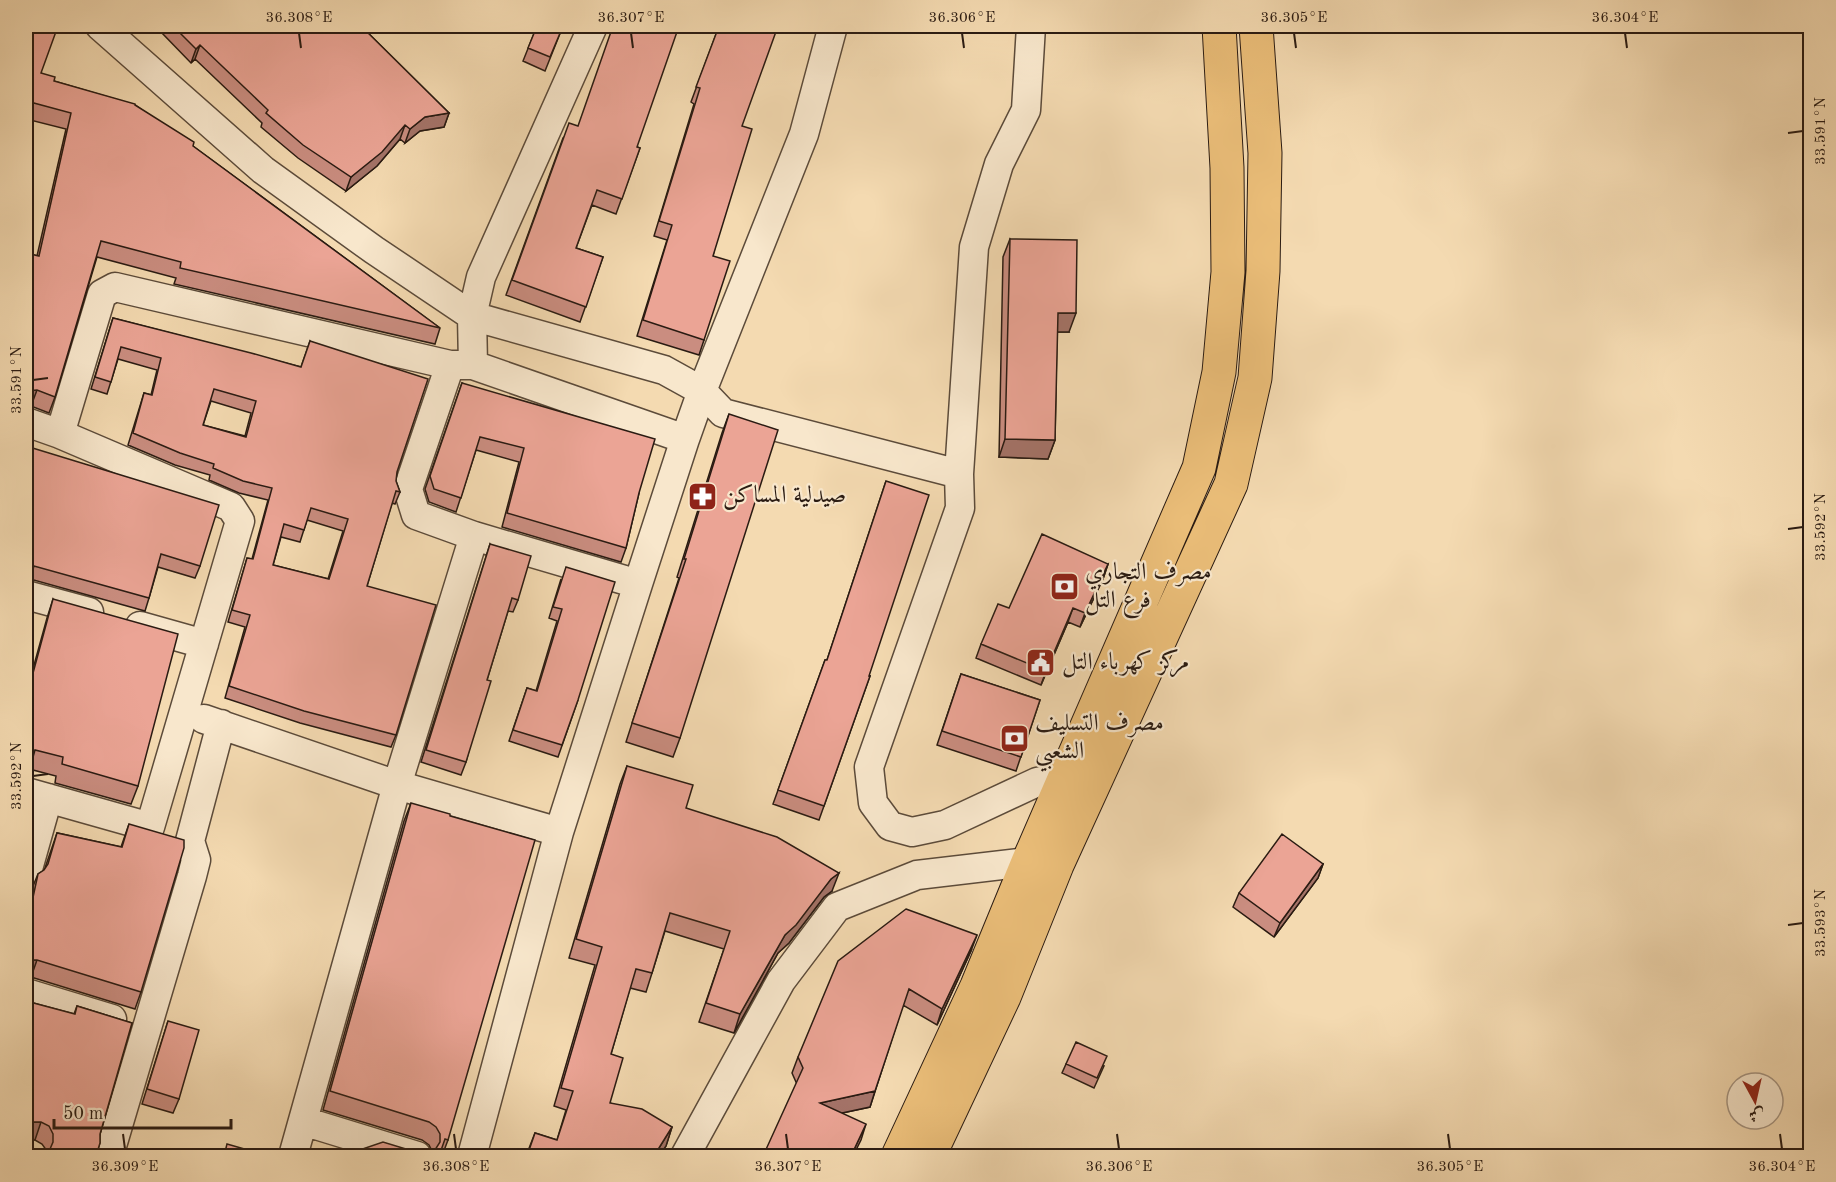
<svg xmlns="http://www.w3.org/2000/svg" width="1836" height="1182" viewBox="0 0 1836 1182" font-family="'Old Standard TT',Amiri,serif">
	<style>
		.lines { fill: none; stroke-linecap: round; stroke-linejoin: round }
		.minor-casing { stroke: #5c4b3a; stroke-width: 31 }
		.primary-casing { stroke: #2a1b12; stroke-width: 35 }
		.minor { stroke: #f8e7cc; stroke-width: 28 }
		.primary { stroke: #eabd78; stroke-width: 33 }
		.wall { fill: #ca8d80; stroke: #2a1b12; stroke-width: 1.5; fill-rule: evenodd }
		.shaded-wall { fill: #a47368; stroke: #2a1b12; stroke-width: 1.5 }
		.building { fill: #eba495; stroke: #2a1b12; stroke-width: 1.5; fill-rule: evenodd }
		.ticks { fill: none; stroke: #2a1b12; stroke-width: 2 }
		.labels { text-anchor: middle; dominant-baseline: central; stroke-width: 4.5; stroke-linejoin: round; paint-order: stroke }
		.poi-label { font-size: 24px; fill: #2a1b12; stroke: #f8e7cc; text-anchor: start }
		.neatline { fill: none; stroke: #2a1b12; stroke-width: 2 }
		.ticks-label { font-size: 15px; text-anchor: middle; fill: #2a1b12 }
	</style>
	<rect width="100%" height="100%" fill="#f4dab1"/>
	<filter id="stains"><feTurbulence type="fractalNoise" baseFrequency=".00333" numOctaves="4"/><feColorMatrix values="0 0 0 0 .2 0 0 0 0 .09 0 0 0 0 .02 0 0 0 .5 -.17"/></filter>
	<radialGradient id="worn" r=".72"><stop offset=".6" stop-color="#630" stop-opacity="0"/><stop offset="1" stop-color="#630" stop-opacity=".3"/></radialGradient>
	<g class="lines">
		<defs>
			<path id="minor" d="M100,26L263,170L374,250L472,316L664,370L702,391L723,413L959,474
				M1031,26L1026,110L999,164L974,247L959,474L960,508L869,767L873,803L890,826L912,832L945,825L1037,782L1067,776
				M450,365L408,489L416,515L474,536L638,584
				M473,365L472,316L481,277L593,26
				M26,422L60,434L231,507L240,521L150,827L26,792
				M60,434L102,294L115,287L450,365H473L685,439
				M26,595L89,612
				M140,626L204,644
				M204,719L397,785L559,832
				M26,876L48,798
				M26,993L112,1019
				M303,1121L417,1156
				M109,1156L192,876L196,860L190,841L221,724
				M293,1156L397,785L474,536
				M472,1156L559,832L638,584L685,439L702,391L804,134L833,26
				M685,1156L781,981L837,907L917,875L1028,862"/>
			<path id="primary" d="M898,1156L977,986L1028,862L1199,468L1219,372L1228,272L1227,168L1219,26
				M929,1156L1004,997L1057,865L1231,484L1255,378L1263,271L1265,153L1256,26"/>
		</defs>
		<use href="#minor" class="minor-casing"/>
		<use href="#primary" class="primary-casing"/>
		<use href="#minor" class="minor"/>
		<use href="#primary" class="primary"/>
	</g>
	<path class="wall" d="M26,26L41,73L54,81L135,105L193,146L440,328L435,344L174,284L176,278L97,257L55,397L49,413L31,406L26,407V253L37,256L66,129L26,119Z
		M165,26H361L449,113L444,127L420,131L405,143L400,139L377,166L346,191L298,158L261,127L262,123L195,59L191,63L162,33Z
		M537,26H563L545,71L523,61Z
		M719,26L742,126L713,256L704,340L699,355L637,336L667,240L654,236L694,104L691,102Z
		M578,126L640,148L616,214L592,205L576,248L603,257L580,322L506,295L563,138Z
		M1010,239L1069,332H1057L1055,440L1048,459L999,457L1003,257Z
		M113,318L301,367L310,341L397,472L396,481L400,492L395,504L392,503L367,586L396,735L391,747L300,723L225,698L245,627L228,622L247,558L252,559L268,500L239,493L209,480L210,475L175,465L128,445L144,393L151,395L157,370L118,359L107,394L91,389ZM211,401L251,413L245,436L203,425ZM307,520L343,531L328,579L273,565L281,537L300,542Z
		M462,383L639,493L626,548L621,562L502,527L519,462L476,450L456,512L429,502L425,489Z
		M729,414L680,738L673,757L626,742L679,578L677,577L722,433Z
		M26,446L200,566L195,578L158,567L149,598L145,611L30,579Z
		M886,481L869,676H870L819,820L773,804L825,660H827Z
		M490,544L518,600L513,612L508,611L487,680L466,762L461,775L421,762Z
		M1108,564L1103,579L1080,627L1068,622L1041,685L976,658L981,644L1009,608Z
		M561,579L578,700L558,757L509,741L527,688L536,691L557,621L549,618Z
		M53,599L138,786L131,804L55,783L56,776L29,769L26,776V694L47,618Z
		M961,674L1040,700L1016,771L937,745Z
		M627,766L686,808L832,891L824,897L789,943L778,953L734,1033L699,1022L724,949L665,931L652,973L646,992L630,988L611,1054L610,1103L672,1127L666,1146L659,1156H526L535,1133L557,1140L566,1110L554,1106L595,965L569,958L620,784Z
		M411,803L448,1140L442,1156H342L427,1154L432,1151L429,1145L422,1140L323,1110L404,821Z
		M129,824L141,992L135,1009L31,977H26V918L31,891L38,874L44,870L45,868L57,833L121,847Z
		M1323,864L1318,878L1274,937L1233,907L1239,893Z
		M971,951L937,1025L903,1005L870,1107L842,1113L861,1140L796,1082L792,1073L798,1057Z
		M26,1001L74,1014L77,1006L132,1023L100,1134V1143L96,1156H26V1152L29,1153L42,1154L47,1151L42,1144L35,1140L26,1139Z
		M168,1021L179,1099L173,1113L142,1104Z
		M1066,1064L1104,1066L1094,1088L1062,1073Z"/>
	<path class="shaded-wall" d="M200,45L195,59L191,63L196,49Z
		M449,113L444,127L420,131L405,143L410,129L425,117Z
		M405,125L400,139L377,166L346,191L351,177Z
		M1058,313H1076L1069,332H1051Z
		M37,390L31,406L26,407V391Z
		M1005,439L1055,440L1048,459L999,457Z
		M1108,564L1103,579L1080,627L1085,613Z
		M34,566L30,579H26V567Z
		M1073,608L1068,622L1041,685L1046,671Z
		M33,757L26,776V759L28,758Z
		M1323,864L1318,878L1274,937L1280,923Z
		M839,873L832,891L824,897L789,943L778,953L734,1033L740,1014L785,935L831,879Z
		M977,935L971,951L937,1025L942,1009Z
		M29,960H37L31,977H26V962Z
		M875,1091L870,1107L814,1119L820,1103Z
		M28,1122H41L35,1140L26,1139V1123Z
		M866,1124L861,1140L853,1156H851Z
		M672,1127L666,1146L659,1156H654Z"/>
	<path class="building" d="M26,26H58L41,73L55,77L54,81L135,104V105L194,142L193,146L440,328L180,268L181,262L101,241L55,397L37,390L26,391V253L39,256L71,113L30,102L26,118Z
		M173,26H361L449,113L425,117L410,129L405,125L382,152L351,177L303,145L266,113L268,110L200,45L196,49Z
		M537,26H563L550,57L528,48Z
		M613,26H679L637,147L640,148L622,199L597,190L576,248L603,257L586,307L512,280L569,123L578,126Z
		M719,26H778L742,126L752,129L713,256L730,261L704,340L643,320L672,225L659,221L700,88L696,87Z
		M1010,239L1077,240L1076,313H1058L1055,440L1005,439Z
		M113,318L251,353L301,367L310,341L428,379L397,472L396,481L400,492L396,491L367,586L436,605L396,735L304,711L229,686L250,615L232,610L247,558L253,559L272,488L243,481L213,468L214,464L180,453L133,433L144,393L152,395L161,358L121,347L111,382L95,377ZM214,389L256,401L246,437L203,425ZM311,508L348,519L329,579L273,565L284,524L304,530Z
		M462,383L655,439L639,493L626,548L507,513L524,448L480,437L461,498L434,489L430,476Z
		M729,414L778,430L680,738L632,723L686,559H684Z
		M26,446L219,505L200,566L161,554L149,598L34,566L26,567Z
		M886,481L929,495L869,676H870L824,806L778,790L825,660H827Z
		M1042,534L1108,564L1085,613L1073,608L1046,671L981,644L998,604L1009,608Z
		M490,544L531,556L518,600L512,598L487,680L491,681L466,762L426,750Z
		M566,567L615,582L578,700L562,745L513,730L527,688L537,691L562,609L553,607Z
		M53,599L178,634L138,786L62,764L63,757L35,750L33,757L28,758L26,759V699Z
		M961,674L1040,700L1021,757L942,731Z
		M627,766L693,785L686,808L777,837L839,873L831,879L796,925L785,935L740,1014L706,1003L730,931L670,913L652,973L636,969L611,1054L623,1058L610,1103L642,1109L672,1127L654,1156H527L535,1133L557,1140L573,1091L561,1088L602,947L576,939Z
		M411,803L450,814V816L535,840L448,1140L445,1139L439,1156H342L383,1142L419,1153L427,1154L435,1150L440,1142V1134L436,1127L429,1122L330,1091Z
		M129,824L184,840V848L141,992L37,960H29L26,962V930L38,874L44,870L48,864L57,833L122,847Z
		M1282,834L1323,864L1280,923L1239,893Z
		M906,909L977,935L942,1009L909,989L875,1091L820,1103L866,1124L851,1156H763L803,1068L798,1057L838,961Z
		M26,1001L75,1014L77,1006L132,1023L100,1134V1143L96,1156H26V1152L29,1153L42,1154L50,1149L53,1142V1134L49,1126L41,1122H28L26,1123Z
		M168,1021L199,1030L179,1099L147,1089Z
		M1076,1042L1107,1056L1097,1078L1066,1064Z
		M227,1144L255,1152L254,1156H224Z"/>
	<path class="ticks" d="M299,33L301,48M631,33L633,48M962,33L964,48M1294,33L1296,48M1625,33L1627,48M1788,133L1803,131M33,380L48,378M1788,529L1803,527M33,776L48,774M1788,925L1803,923M123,1134L125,1149M454,1134L456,1149M786,1134L788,1149M1117,1134L1119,1149M1448,1134L1450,1149M1780,1134L1782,1149"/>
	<defs>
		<symbol id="pharmacy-square" viewBox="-11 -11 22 22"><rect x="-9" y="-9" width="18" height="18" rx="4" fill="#8f2418" stroke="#f8e7cc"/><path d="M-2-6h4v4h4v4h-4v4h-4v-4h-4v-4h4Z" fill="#fff"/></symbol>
		<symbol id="bank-square" viewBox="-11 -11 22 22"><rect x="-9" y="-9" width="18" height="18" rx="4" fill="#8f2418" stroke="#f8e7cc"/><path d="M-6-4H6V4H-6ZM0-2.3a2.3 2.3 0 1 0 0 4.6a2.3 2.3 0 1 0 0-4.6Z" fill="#fff"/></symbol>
		<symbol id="civic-square" viewBox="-11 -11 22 22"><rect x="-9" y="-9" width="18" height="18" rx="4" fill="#8f2418" stroke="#f8e7cc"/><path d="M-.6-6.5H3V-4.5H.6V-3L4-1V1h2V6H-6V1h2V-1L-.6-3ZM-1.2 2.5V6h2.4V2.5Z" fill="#fff"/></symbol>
	</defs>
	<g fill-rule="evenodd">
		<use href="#pharmacy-square" x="686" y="480" width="33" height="33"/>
		<use href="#bank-square" x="1048" y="570" width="33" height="33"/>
		<use href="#civic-square" x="1024" y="646" width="33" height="33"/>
		<use href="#bank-square" x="998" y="722" width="33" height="33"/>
	</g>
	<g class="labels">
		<g class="poi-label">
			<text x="723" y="496">صيدلية المساكن</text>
			<text x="1085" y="573">مصرف التجاري<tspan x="1085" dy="28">فرع التل</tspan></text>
			<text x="1062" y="663">مركز كهرباء التل</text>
			<text x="1035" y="724">مصرف التسليف<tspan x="1035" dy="28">الشعبي</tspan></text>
		</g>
	</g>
	<rect width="1836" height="1182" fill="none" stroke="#f4dab1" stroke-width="66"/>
	<g transform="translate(1755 1101) rotate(172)"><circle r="28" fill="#f8e7cc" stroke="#a69582" stroke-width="1.5"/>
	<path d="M0-4.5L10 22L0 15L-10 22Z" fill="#8f2418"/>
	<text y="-9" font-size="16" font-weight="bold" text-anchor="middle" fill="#2a1b12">ش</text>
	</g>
	<path d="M54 1119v9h177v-9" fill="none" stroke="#2a1b12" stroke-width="3"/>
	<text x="63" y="1119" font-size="18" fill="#2a1b12" stroke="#f8e7cc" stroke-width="4.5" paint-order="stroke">50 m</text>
	<rect x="33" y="33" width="1770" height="1116" class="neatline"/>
	<g class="ticks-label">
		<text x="299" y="22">36.308°E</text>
		<text x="631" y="22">36.307°E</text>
		<text x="962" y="22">36.306°E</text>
		<text x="1294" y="22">36.305°E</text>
		<text x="1625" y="22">36.304°E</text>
		<text transform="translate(1820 131) rotate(-90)" y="5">33.591°N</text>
		<text transform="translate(16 380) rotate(-90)" y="5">33.591°N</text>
		<text transform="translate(1820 527) rotate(-90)" y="5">33.592°N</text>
		<text transform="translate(16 776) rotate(-90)" y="5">33.592°N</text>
		<text transform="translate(1820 923) rotate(-90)" y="5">33.593°N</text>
		<text x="125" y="1171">36.309°E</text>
		<text x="456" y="1171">36.308°E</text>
		<text x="788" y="1171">36.307°E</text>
		<text x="1119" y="1171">36.306°E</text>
		<text x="1450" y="1171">36.305°E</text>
		<text x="1782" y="1171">36.304°E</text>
	</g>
	<rect width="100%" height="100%" filter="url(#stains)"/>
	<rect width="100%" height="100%" fill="url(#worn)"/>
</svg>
